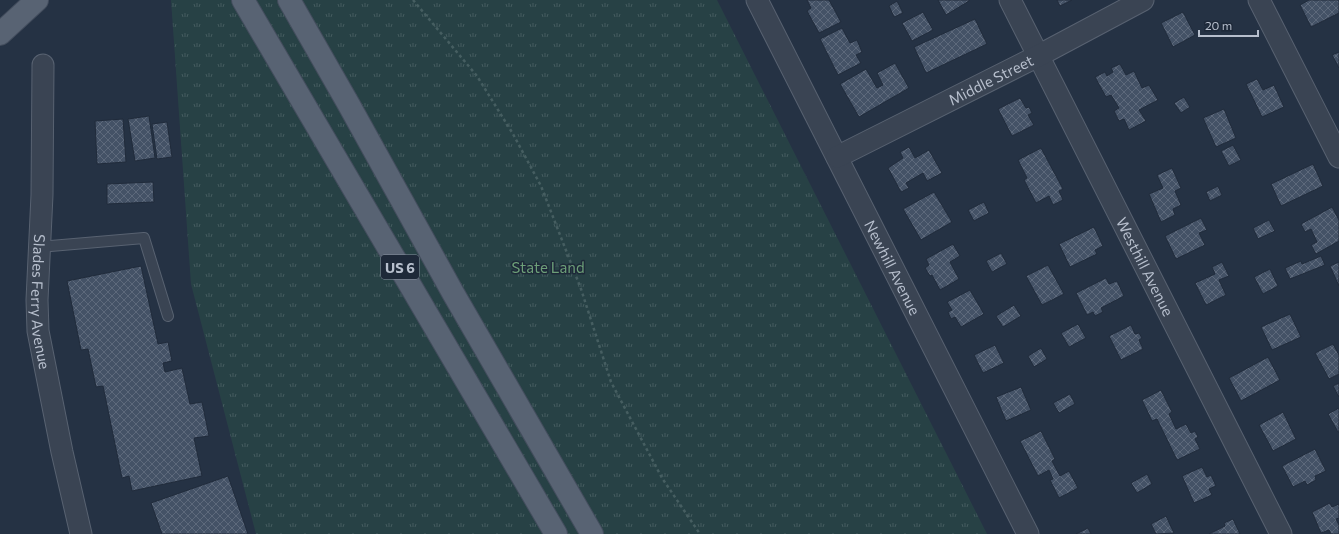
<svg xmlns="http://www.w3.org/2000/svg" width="1339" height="534" viewBox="0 0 1339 534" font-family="Commissioner,sans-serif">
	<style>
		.grass { fill: url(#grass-tufts) }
		.building { fill: url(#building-cross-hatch); stroke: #202b3b }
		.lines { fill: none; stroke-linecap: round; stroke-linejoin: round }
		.lane-casing { stroke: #586271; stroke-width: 12 }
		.street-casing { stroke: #586271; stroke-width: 23 }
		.primary-casing { stroke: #434d5d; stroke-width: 24 }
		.path { stroke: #465e61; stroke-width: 2.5; stroke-dasharray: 3 3; stroke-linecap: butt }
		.lane { stroke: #3a4453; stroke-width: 10 }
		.street { stroke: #3a4453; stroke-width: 21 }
		.primary { stroke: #586373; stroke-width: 22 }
		.labels { text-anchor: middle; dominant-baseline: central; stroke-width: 3; stroke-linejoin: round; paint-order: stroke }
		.shield { fill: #1e2939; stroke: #8992a1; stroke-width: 1 }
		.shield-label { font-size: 14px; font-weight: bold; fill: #b7bfcd }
		.street-label { font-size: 15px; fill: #b7bfcd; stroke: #1e2939 }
		.park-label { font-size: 15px; fill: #6d9f78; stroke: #1e2939 }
	</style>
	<defs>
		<pattern id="grass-tufts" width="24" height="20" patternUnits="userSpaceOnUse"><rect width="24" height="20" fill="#274145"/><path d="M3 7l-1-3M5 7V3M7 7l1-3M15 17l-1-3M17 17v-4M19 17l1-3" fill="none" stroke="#445b5f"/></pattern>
		<pattern id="building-cross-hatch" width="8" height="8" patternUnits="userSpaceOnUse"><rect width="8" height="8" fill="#445266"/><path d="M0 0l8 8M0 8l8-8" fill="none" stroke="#5d697b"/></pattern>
	</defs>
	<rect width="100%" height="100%" fill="#253244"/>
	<path class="grass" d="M171,0H717L987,534H256L191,284Z"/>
	<path class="building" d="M807,0H829L841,22L819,33L807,11L811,8Z
		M938,0H969V1L946,15Z
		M1057,0H1072L1060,6Z
		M1309,0H1339V13L1311,27L1300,5Z
		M897,1L903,13L894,17L889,6Z
		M923,12L933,30L912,41L902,23Z
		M1183,12L1195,35L1173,47L1161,23Z
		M975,19L987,44L926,73L914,47Z
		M842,28L850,43L857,40L862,52L856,55L861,63L838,75L820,39Z
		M1339,52V68L1332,55Z
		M895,63L909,88L859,117L840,84L866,69L877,88L883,85L877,73Z
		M1120,64L1126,75L1134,71L1142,88L1149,85L1158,100L1139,110L1146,121L1129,130L1124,119L1119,121L1114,111L1119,108L1111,95L1106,97L1095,77L1105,72L1107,76L1113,72L1111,68Z
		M1257,79L1263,90L1274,85L1284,107L1262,117L1246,84Z
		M1184,97L1190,107L1181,113L1174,103Z
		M1020,98L1026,108L1029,107L1032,113L1028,115L1034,125L1012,136L998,109Z
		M1224,109L1236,138L1216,147L1203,118Z
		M149,116L155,158L135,161L128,119Z
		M123,119L126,162L97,164L95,121Z
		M167,122L172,157L157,159L152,124Z
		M1233,145L1241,160L1229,166L1221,151Z
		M909,147L915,158L929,150L942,173L927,181L923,173L906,183L909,188L901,192L888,168L903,158L900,152Z
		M1041,148L1063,189L1059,191L1063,200L1053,205L1049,196L1036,203L1024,180L1027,178L1018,160Z
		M1313,164L1323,186L1281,206L1271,184Z
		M1172,168L1181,188L1175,191L1181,205L1173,209L1175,215L1161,222L1149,194L1163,188L1157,175Z
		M153,182L154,202L107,204V184Z
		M1218,186L1222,195L1210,201L1206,192Z
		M934,192L952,222L921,240L903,209Z
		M984,202L989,213L974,221L968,210Z
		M1332,207L1339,220V241L1316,254L1311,245L1317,242L1311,229L1305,232L1301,224Z
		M1201,218L1207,230L1199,233L1205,245L1176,259L1165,236Z
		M1269,220L1275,231L1258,239L1253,228Z
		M1094,227L1103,246L1095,250L1097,254L1070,267L1059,244Z
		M953,244L960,256L950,262L959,279L940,290L932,275L930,276L925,268L929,265L926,259Z
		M1001,253L1007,264L992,272L986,261Z
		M1321,256L1325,265L1290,279L1285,268L1301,261L1302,264Z
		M1222,262L1229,276L1219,280L1226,295L1206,305L1195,283L1215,274L1212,267Z
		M1339,262V286L1330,266Z
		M1048,265L1064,294L1042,305L1026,276Z
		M141,266L158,344L168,342L172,361L163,363L165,372L182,368L190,404L202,402L209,436L194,438L202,476L132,491L129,476L122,478L103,386L96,387L88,349L81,350L67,281Z
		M1270,269L1278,286L1263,294L1254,277Z
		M1106,278L1109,284L1117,281L1124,296L1101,308L1103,312L1095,316L1093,312L1087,315L1076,293Z
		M970,290L984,314L961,327L955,317L951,319L948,312L952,310L947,302Z
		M1014,305L1021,316L1003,327L996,316Z
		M1290,314L1301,337L1272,350L1261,327Z
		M1078,324L1086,338L1069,347L1061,333Z
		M1131,325L1135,334L1139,333L1142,338L1139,340L1143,349L1121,360L1109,336Z
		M1333,344L1339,355V374L1329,379L1315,353Z
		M995,345L1004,363L983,373L974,355Z
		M1041,348L1047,359L1034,367L1028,356Z
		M1268,357L1280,380L1241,401L1229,378Z
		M1339,383V397L1333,386Z
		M1021,387L1031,410L1006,421L996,397Z
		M1161,390L1172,412L1169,414L1176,429L1186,424L1191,433L1195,431L1198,437L1195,439L1200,449L1177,460L1157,419L1152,421L1142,400Z
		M1070,394L1075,404L1059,413L1053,403Z
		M1339,408V432H1338L1328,414Z
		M1283,412L1296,439L1273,451L1259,425Z
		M1041,431L1055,459L1052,461L1060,476L1069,471L1078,488L1059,498L1050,480L1053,479L1049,470L1038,476L1020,441Z
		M1315,449L1326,471L1315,476L1316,480L1307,485L1305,481L1293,487L1282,466Z
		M1202,467L1207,477L1211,475L1216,486L1209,489L1212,495L1194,503L1182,476Z
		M1147,474L1152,484L1137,493L1131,483Z
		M228,476L248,534H162L151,503Z
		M1330,503L1332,507L1339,504V518L1336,519L1339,525V534H1331L1329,530L1321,533L1312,512Z
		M1166,516L1174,533L1156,534L1151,524Z
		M1233,519L1240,534H1209L1225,526L1224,523Z
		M1088,528L1091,534H1076Z"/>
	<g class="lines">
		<defs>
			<path id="lane" d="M39,247L144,238L168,316"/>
			<g id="street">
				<path id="s1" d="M757,0L1028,534"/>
				<path id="s2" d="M1010,0L1281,534"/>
				<path d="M1259,0L1339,157"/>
				<path id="s3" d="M43,65L42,195L37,300L38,331L62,452L81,534"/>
				<path id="s4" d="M837,157L1038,56L1143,0"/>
			</g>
			<path id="primary" d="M243,0L556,534
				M289,0L349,105L453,293L592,534
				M0,34L37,0"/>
		</defs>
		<use href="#lane" class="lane-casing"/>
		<use href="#street" class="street-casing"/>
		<use href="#primary" class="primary-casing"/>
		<path class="path" d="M413,0L477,76L513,134L541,186L581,289L611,382L662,478L700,534"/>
		<use href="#lane" class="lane"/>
		<use href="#street" class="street"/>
		<use href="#primary" class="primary"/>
	</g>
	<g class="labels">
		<rect class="shield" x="381" y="255" width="38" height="24" rx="3"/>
		<g class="shield-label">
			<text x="400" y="267">US 6</text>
		</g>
		<g class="street-label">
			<text stroke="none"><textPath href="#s4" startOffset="172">Middle Street</textPath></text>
			<text stroke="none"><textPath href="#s1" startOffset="300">Newhill Avenue</textPath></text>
			<text stroke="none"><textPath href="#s2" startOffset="299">Westhill Avenue</textPath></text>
			<text stroke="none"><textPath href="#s3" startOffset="237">Slades Ferry Avenue</textPath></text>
		</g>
		<g class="park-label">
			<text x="548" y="267">State Land</text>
		</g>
	</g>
	<path d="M1199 30v6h59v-6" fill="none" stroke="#b7bfcd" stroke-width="2"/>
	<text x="1205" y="30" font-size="12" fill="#b7bfcd" stroke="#1e2939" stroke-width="3" paint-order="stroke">20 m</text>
</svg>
